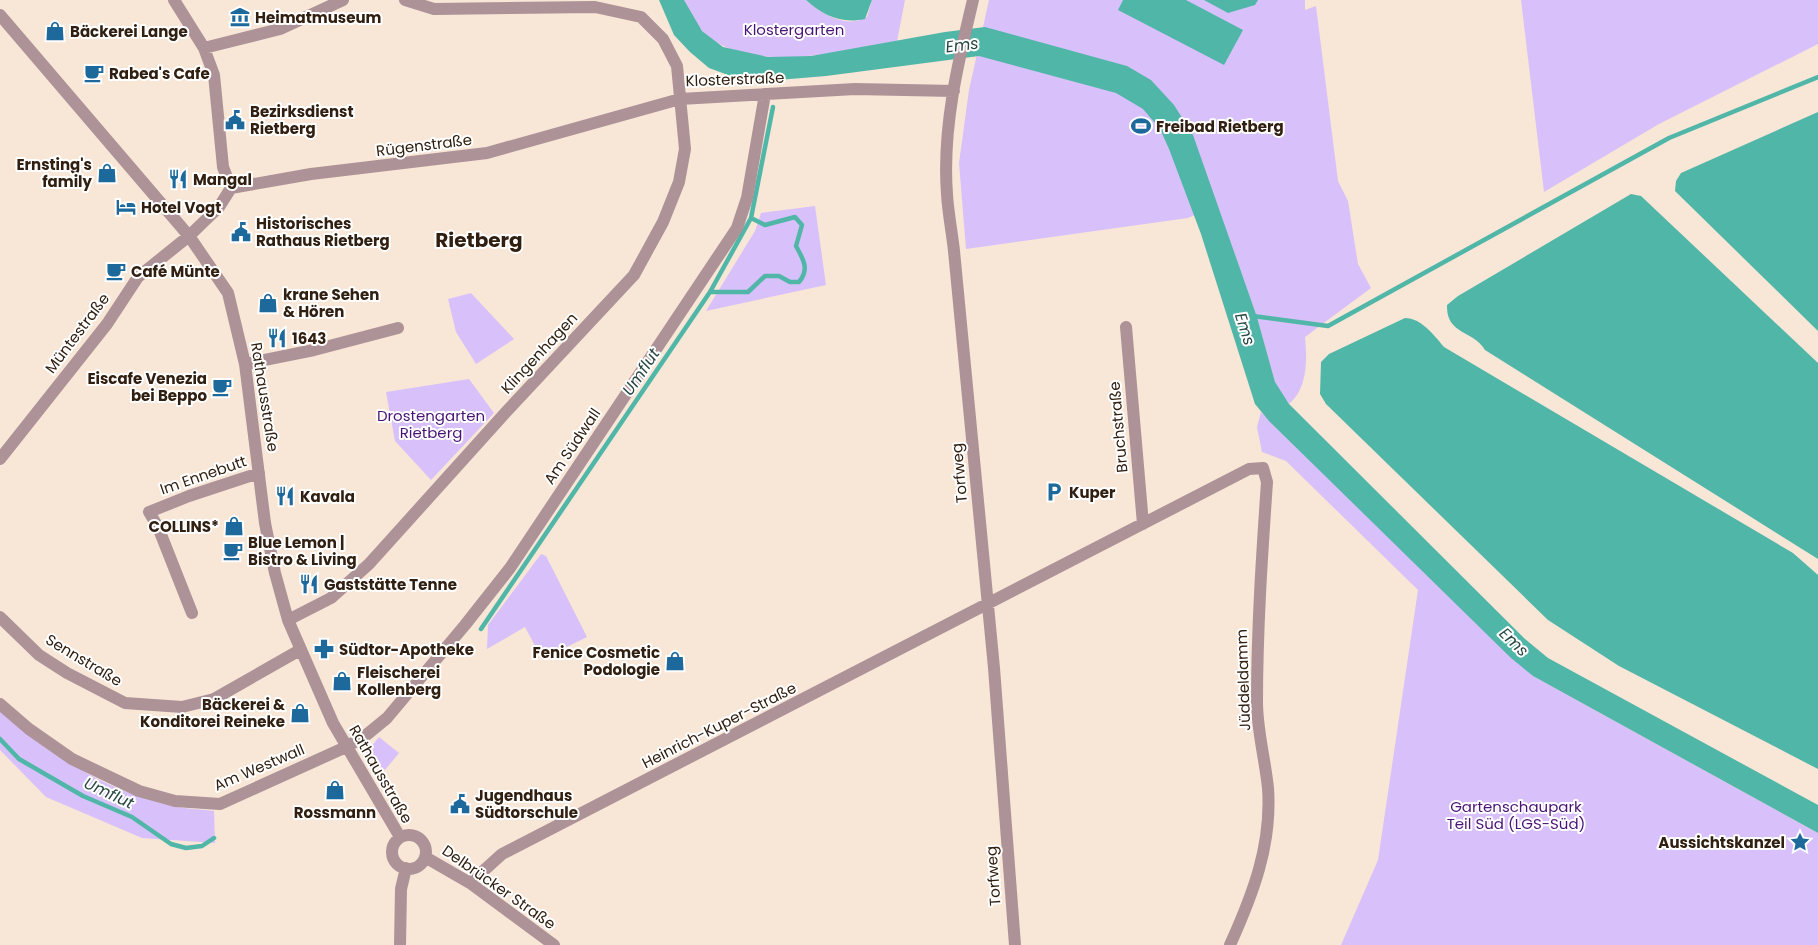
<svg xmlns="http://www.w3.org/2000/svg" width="1818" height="945" viewBox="0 0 1818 945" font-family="Poppins,sans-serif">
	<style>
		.green { fill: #d8c1fa }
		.water { fill: #50b6a8 }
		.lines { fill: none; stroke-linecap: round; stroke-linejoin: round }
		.stream { stroke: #50b6a8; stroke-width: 4.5 }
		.minor { stroke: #ad9298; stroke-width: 12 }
		.labels { text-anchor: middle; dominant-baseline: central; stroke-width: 4; stroke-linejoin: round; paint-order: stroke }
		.poi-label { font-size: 15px; font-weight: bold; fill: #312011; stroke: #fff; text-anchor: start }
		.park-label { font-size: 15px; fill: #491376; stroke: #fff }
		.street-label { font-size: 15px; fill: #312011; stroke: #fff }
		.water-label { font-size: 16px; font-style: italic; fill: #274742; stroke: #fff }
		.district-label { font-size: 20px; font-weight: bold; fill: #312011; stroke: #fff }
	</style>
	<rect width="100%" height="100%" fill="#f8e6d6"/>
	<path class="green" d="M684,0H806C821,14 847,29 867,17L872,0H905L897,41C832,53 713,86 684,0Z
		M989,0H1305V10L1316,6L1338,181L1348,201L1358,264L1371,288L1305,337C1307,360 1308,388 1289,404L1275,383L1257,317L1217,205L1188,218L966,249L959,163L969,90Z
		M1521,0H1818V44L1659,124L1544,192Z
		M815,206L826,285L706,311L755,231L761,213Z
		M471,293L514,339L476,364L456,332L448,299Z
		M469,379L494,413L431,480L395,441L386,392Z
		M1261,412L1533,676L1818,833V945H1341L1378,860L1418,590L1286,461L1262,452L1257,427Z
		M541,554L546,556L587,637L542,659L525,627L487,649L488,625Z
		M0,709C50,755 106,791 172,806C186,809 200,809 214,811L215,843L142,838L46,797L0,750Z
		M379,737L399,753L385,770L365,754Z"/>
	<path class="water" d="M659,0H684L702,31L723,47L768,57L811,56L945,32L985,27L1127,66L1151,80L1174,105L1193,135L1257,317L1275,382L1289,404L1525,639L1548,658L1818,805V833L1533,676L1511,658L1269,421L1255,404L1201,234L1169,149L1160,129L1143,109L1116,93L979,56L826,76L766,81L739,79L709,68L690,52L674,35Z
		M806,0H872L865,19C842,24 823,16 806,0Z
		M1123,0H1186L1243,30L1224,65L1118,10Z
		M1204,0H1258L1255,5L1228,13Z
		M1818,112V331L1675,191L1676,181L1681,173Z
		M1631,194L1641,196L1818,363V559L1485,350C1473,330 1446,335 1447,305L1458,296Z
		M1405,318C1421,318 1434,335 1444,347L1793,553L1818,575V769L1619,666L1548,620L1326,404L1320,394L1321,362L1329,354Z"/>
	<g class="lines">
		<path class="stream" d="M710,292H748L765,276H779L790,282H799C810,269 803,259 796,246L802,225L795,217L765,225L751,218
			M1253,316L1328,326L1669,138L1818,77
			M481,629L710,292L751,218L773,107
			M0,739L19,759L83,796L132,817L171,844L186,848L202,846L214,838"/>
		<path class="minor" d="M174,0L204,48L214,75L223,167L231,188
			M973,0C958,62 942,129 947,194C948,213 952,232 954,251L994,668L1015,945
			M0,15L189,236L228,293L245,364L265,523L275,573L288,620L333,723L400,837
			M204,48L280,29L343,0
			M1126,327L1143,524
			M245,364L314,350L398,328
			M0,459L107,324L138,277L189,236L219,207L231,188L311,174L487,153L680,99L855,89L954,91
			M192,613L158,527L149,512L189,496L259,473
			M0,617L39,655L67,673L125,703L182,707L214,699L300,650
			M288,620L331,598L369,564L506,412L634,275L663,222L679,182L685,149L677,66L663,39L641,17L595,7L434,9L405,0
			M0,704L29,729L72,759L139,791L175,801L220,804L346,747L365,736L387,718L465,625L510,568L737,228L747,198L765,94
			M392 852a17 17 0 1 1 34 0a17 17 0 1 1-34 0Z
			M425,857L470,883L554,945
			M470,883L502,854L1249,469L1263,468L1267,482C1262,555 1257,628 1257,702C1257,730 1265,759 1268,788C1272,845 1253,894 1230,945
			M400,945L401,889L406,868"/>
	</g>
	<defs>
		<symbol id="museum-bare" viewBox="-9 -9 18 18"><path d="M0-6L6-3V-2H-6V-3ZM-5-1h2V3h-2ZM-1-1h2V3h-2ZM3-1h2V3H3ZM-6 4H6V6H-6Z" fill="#1d699c" stroke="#fff" stroke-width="2.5" paint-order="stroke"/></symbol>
		<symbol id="shop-bare" viewBox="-9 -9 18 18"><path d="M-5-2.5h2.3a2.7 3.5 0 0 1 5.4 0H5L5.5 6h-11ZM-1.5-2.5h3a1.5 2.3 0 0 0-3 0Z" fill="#1d699c" stroke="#fff" stroke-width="2.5" paint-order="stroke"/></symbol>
		<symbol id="cafe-bare" viewBox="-9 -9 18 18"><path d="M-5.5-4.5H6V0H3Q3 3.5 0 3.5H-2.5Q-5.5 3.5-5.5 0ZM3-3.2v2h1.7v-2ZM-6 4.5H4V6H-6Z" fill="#1d699c" stroke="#fff" stroke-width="2.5" paint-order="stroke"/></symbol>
		<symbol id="civic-bare" viewBox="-9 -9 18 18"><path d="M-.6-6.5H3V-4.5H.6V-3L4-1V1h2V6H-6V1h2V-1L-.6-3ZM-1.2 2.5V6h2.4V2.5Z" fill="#1d699c" stroke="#fff" stroke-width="2.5" paint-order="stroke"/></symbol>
		<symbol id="stadium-bare" viewBox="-9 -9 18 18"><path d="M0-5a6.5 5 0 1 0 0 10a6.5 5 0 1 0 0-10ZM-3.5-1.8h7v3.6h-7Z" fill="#1d699c" stroke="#fff" stroke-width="2.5" paint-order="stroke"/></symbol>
		<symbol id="restaurant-bare" viewBox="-9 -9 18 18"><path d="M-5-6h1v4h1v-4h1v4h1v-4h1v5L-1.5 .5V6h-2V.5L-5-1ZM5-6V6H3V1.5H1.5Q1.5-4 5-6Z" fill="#1d699c" stroke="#fff" stroke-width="2.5" paint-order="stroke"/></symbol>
		<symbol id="hotel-bare" viewBox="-9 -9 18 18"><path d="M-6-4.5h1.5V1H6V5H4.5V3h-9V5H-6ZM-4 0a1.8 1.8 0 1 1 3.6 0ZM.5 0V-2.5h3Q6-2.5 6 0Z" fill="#1d699c" stroke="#fff" stroke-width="2.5" paint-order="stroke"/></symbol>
		<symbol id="parking-bare" viewBox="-9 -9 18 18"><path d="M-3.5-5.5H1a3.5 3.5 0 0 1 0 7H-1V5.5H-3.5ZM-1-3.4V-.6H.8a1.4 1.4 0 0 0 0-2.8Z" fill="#1d699c" stroke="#fff" stroke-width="2.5" paint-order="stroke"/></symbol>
		<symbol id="pharmacy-bare" viewBox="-9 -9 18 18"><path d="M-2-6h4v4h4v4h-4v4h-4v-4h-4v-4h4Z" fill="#1d699c" stroke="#fff" stroke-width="2.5" paint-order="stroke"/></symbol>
		<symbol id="sight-bare" viewBox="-9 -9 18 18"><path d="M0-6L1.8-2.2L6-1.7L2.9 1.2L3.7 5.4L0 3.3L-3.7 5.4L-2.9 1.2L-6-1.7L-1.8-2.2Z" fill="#1d699c" stroke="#fff" stroke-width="2.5" paint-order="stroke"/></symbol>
	</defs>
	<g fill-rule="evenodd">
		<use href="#museum-bare" x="226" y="3" width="28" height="28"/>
		<use href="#shop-bare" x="41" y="17" width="28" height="28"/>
		<use href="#cafe-bare" x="80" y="59" width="28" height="28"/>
		<use href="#civic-bare" x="221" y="106" width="28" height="28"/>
		<use href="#stadium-bare" x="1127" y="112" width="28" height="28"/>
		<use href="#shop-bare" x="93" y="159" width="28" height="28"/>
		<use href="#restaurant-bare" x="164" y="165" width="28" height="28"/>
		<use href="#hotel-bare" x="112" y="193" width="28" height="28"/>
		<use href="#civic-bare" x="227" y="218" width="28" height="28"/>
		<use href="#cafe-bare" x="102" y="257" width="28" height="28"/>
		<use href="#shop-bare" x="254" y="289" width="28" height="28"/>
		<use href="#restaurant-bare" x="263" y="324" width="28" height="28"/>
		<use href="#cafe-bare" x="208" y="373" width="28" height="28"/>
		<use href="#parking-bare" x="1040" y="478" width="28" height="28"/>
		<use href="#restaurant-bare" x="271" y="482" width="28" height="28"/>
		<use href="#shop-bare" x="220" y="512" width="28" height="28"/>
		<use href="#cafe-bare" x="219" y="537" width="28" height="28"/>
		<use href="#restaurant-bare" x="295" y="570" width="28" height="28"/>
		<use href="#pharmacy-bare" x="310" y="635" width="28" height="28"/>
		<use href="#shop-bare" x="661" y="647" width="28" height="28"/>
		<use href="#shop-bare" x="328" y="667" width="28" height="28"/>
		<use href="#shop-bare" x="286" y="699" width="28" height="28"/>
		<use href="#shop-bare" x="321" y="776" width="28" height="28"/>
		<use href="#civic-bare" x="446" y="790" width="28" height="28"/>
		<use href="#sight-bare" x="1786" y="828" width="28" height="28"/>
	</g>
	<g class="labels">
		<g class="poi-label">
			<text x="255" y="17">Heimatmuseum</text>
			<text x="70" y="31">Bäckerei Lange</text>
			<text x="109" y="73">Rabea's Cafe</text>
			<text x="250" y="111">Bezirksdienst<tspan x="250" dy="17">Rietberg</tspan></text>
			<text x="1156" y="126">Freibad Rietberg</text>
			<text x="92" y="164" text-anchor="end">Ernsting's<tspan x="92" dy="17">family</tspan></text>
			<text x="193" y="179">Mangal</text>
			<text x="141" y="207">Hotel Vogt</text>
			<text x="256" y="223">Historisches<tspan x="256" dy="17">Rathaus Rietberg</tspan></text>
			<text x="131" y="271">Café Münte</text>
			<text x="283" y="294">krane Sehen<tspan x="283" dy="17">&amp; Hören</tspan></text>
			<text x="292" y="338">1643</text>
			<text x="207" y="378" text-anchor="end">Eiscafe Venezia<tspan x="207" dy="17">bei Beppo</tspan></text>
			<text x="1069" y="492">Kuper</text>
			<text x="300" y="496">Kavala</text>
			<text x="219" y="526" text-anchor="end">COLLINS*</text>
			<text x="248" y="542">Blue Lemon |<tspan x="248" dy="17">Bistro &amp; Living</tspan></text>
			<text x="324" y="584">Gaststätte Tenne</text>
			<text x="339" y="649">Südtor-Apotheke</text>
			<text x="660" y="652" text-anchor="end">Fenice Cosmetic<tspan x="660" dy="17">Podologie</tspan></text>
			<text x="357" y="672">Fleischerei<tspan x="357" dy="17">Kollenberg</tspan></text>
			<text x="285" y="704" text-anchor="end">Bäckerei &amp;<tspan x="285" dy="17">Konditorei Reineke</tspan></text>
			<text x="475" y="795">Jugendhaus<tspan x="475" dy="17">Südtorschule</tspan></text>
			<text x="335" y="812" text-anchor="middle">Rossmann</text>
			<text x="1785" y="842" text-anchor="end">Aussichtskanzel</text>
		</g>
		<g class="park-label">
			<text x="794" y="29">Klostergarten</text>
			<text x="431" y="415">Drostengarten<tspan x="431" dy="17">Rietberg</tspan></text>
			<text x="1516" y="806">Gartenschaupark<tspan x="1516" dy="17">Teil Süd (LGS-Süd)</tspan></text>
		</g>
		<g class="street-label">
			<text transform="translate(735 79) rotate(-2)">Klosterstraße</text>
			<text transform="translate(424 145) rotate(-7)">Rügenstraße</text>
			<text transform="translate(77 333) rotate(-53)">Müntestraße</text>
			<text transform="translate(539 353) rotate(-47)">Klingenhagen</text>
			<text transform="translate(265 397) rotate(81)">Rathausstraße</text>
			<text transform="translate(1118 427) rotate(-95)">Bruchstraße</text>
			<text transform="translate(572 446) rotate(-56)">Am Südwall</text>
			<text transform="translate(959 473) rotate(-95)">Torfweg</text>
			<text transform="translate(203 475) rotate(-19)">Im Ennebutt</text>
			<text transform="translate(84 660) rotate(31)">Sennstraße</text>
			<text transform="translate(1243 680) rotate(-92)">Jüddeldamm</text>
			<text transform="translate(719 725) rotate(-27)">Heinrich-Kuper-Straße</text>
			<text transform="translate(259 767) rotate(-23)">Am Westwall</text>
			<text transform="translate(381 774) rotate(60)">Rathausstraße</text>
			<text transform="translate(993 876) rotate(-94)">Torfweg</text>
			<text transform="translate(499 887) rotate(35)">Delbrücker Straße</text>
		</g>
		<g class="water-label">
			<text transform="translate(962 45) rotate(-7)">Ems</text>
			<text transform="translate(1245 329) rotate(72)">Ems</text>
			<text transform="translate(641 372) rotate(-56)">Umflut</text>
			<text transform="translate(1514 642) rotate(44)">Ems</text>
			<text transform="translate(109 793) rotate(25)">Umflut</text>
		</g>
		<g class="district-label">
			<text x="479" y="240">Rietberg</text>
		</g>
	</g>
</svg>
